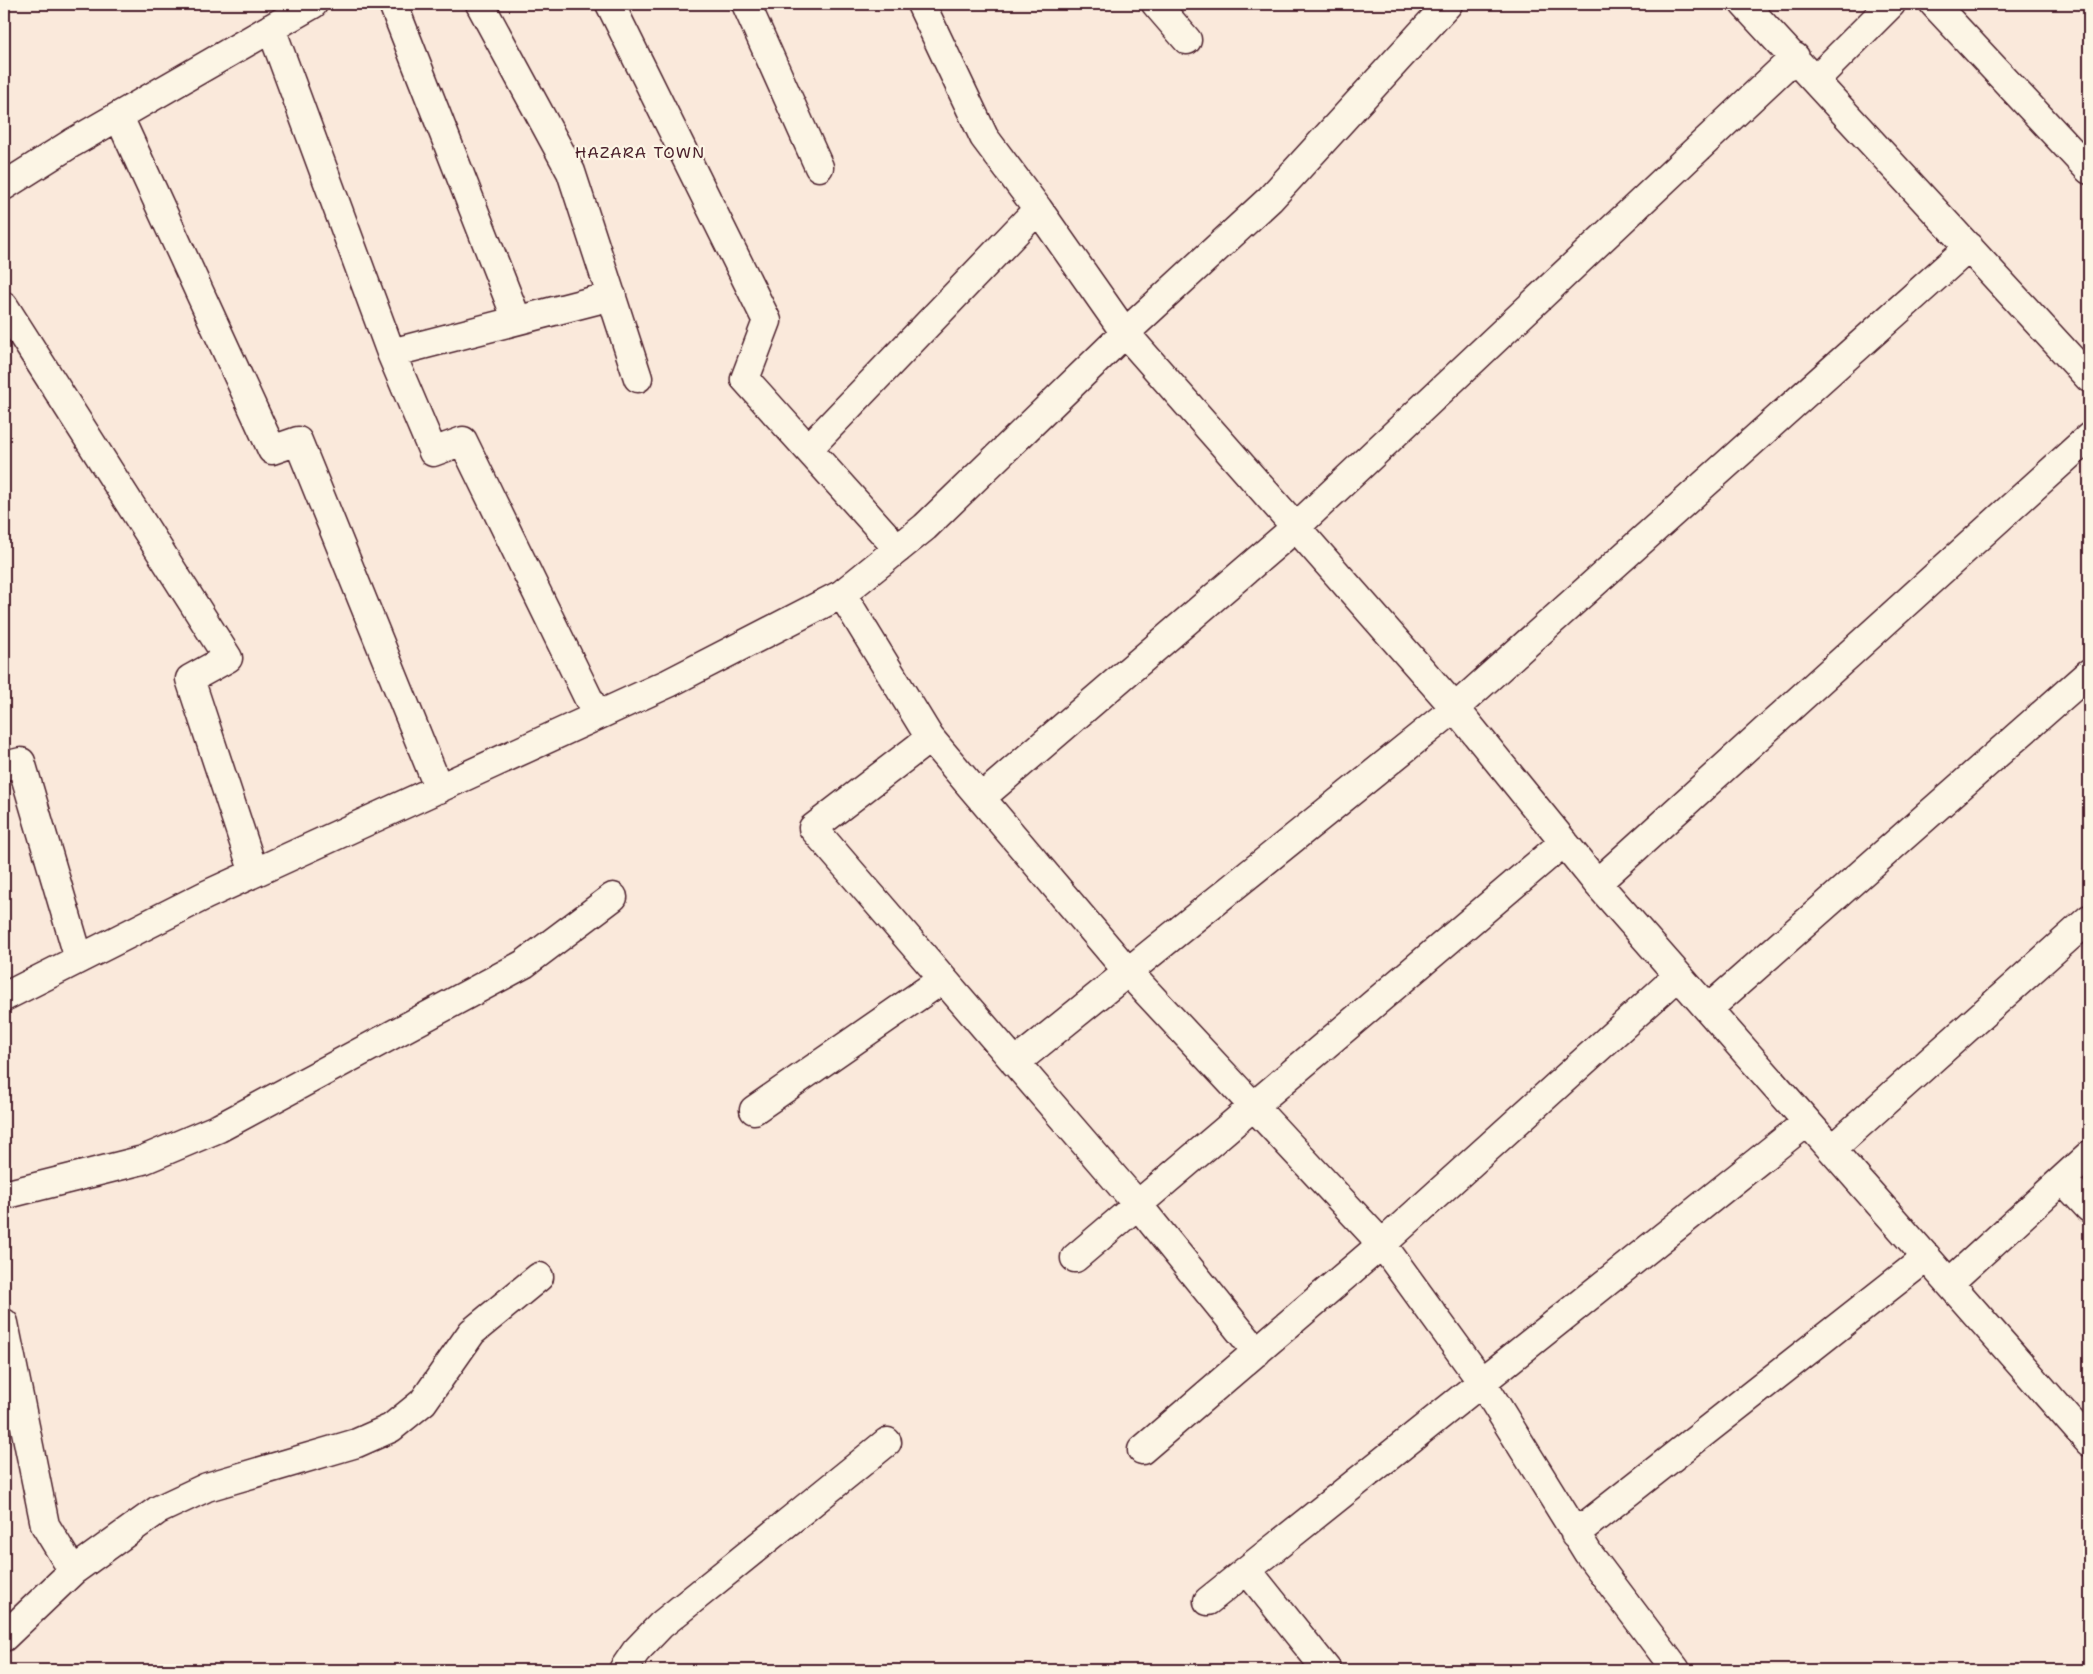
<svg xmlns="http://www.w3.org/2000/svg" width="2093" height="1674" viewBox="0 0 2093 1674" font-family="'Shantell Sans',sans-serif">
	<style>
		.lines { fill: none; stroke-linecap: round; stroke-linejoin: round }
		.minor-casing { stroke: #4a1f2b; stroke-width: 31 }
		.minor { stroke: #fcf5e5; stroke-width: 28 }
		.labels { text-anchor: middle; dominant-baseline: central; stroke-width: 4.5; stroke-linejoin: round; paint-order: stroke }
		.neighbourhood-label { font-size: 16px; letter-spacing: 1px; fill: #4a1f2b; stroke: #fcf5e5 }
	</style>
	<rect width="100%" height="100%" fill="#fae9db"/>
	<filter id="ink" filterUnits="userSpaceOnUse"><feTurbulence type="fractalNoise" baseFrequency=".02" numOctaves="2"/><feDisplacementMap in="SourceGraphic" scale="10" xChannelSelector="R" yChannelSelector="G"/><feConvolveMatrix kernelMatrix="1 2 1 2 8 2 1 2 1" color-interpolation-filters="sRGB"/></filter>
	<g filter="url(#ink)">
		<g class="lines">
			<defs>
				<path id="minor" d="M393,4L517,320
					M480,4L571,172L638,378
					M610,4L767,321L745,379L898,549
					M746,4L819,167
					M921,4L984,137L1038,209L1125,333L1455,708L1597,883L2089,1442
					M1156,4L1187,40
					M1744,4L2089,378
					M1934,4L2089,170
					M271,28L391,353L433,452L463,441L597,716
					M1815,80L1891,4
					M119,117L272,450L298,441L439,789
					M4,186L72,143L313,4
					M4,306L228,658L190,679L254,873
					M391,353L612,296
					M808,449L1038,209
					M842,594L930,738L1129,973L1382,1244L1482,1382L1588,1553L1676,1670
					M930,738L813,828L1138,1205L1257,1352
					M4,766L21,762L79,959
					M981,798L1296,527L1795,57
					M1597,883L2089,437
					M4,997L206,895L669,683L842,594L925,527L1125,333L1270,199L1448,4
					M1708,1009L2089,673
					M1015,1063L1455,708L1969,247
					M754,1110L943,979
					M1832,1149L2089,919
					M2063,1180L2089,1208
					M4,1195L143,1160L219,1128L524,964L613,897
					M1075,1258L1564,842
					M1949,1283L2089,1155
					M4,1323L45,1525L73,1571
					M1142,1450L1382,1244L1678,976
					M1575,1534L1927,1257
					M1247,1570L1327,1670
					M1208,1601L1807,1122
					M4,1637L73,1571L158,1510L207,1487L357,1443L391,1428L423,1402L472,1332L539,1277
					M623,1670L636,1651L661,1625L887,1442"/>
			</defs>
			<use href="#minor" class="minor-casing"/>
			<use href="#minor" class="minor"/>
		</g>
	</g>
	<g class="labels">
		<g class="neighbourhood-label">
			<text x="640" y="152">HAZARA TOWN</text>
		</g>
	</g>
	<rect width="2093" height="1674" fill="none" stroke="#fcf5e5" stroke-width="20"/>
	<rect x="10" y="10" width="2073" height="1654" fill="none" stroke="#4a1f2b" stroke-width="2" filter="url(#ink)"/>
</svg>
